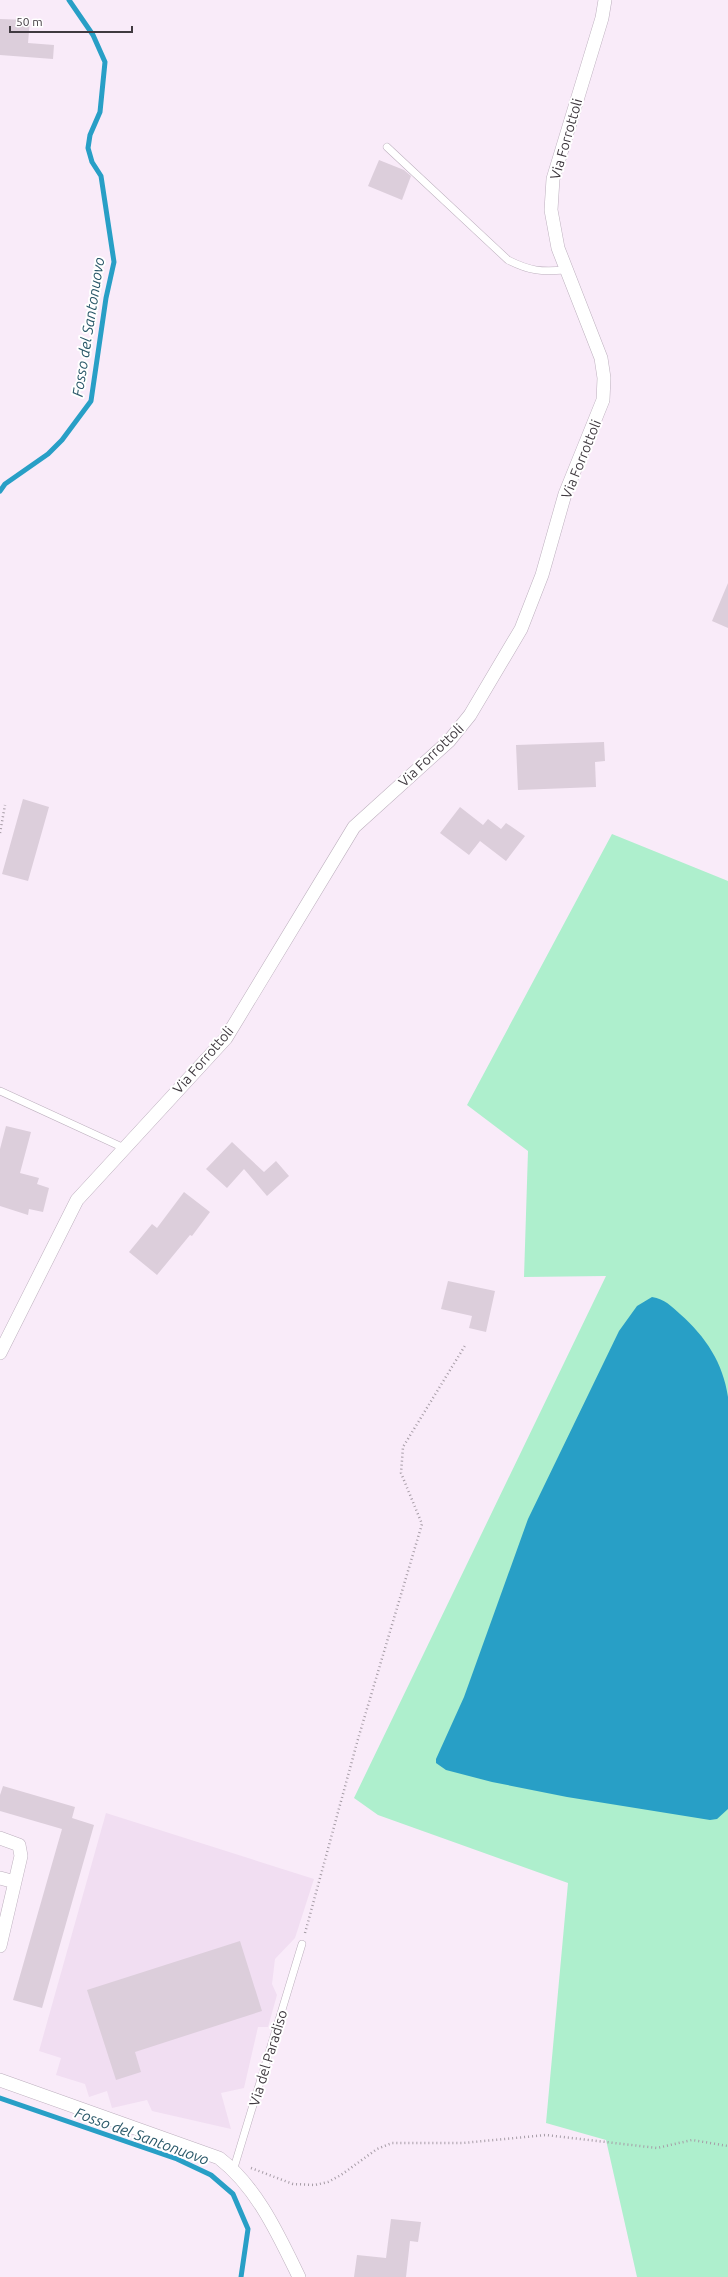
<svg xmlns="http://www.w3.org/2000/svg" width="728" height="2277" viewBox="0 0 728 2277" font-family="Ubuntu,sans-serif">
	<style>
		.built { fill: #f1def2 }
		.green { fill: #aeefcd }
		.water { fill: #289fc6 }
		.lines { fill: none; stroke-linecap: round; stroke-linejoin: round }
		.stream { stroke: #289fc6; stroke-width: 5 }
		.building { fill: #dccedb }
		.service-casing { stroke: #bdb0be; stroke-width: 8 }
		.minor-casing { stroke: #bdb0be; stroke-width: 14 }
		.path { stroke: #a69ca6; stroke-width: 2.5; stroke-dasharray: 1 3; stroke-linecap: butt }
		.service { stroke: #fff; stroke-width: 7 }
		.minor { stroke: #fff; stroke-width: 13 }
		.labels { text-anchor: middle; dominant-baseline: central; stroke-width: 4; stroke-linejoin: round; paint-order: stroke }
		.street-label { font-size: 14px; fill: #403a40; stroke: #fff }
		.water-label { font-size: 15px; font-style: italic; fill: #2a5869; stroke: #fff }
	</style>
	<rect width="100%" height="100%" fill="#f9ebf9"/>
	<path class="built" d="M106,1813L314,1879L295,1938L275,1959L272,1984L277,1995L268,2027H258L244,2088L221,2093L231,2129L152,2111L147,2100L112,2108L107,2091L89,2097L85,2084L56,2075L61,2058L39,2051Z"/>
	<path class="green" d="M612,834L728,881V2277H637L606,2140L546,2123L568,1883L378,1815L354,1798L606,1276L524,1277L528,1151L467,1105Z"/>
	<path class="water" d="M652,1297C665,1299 671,1306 680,1314C706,1337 723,1363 728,1397V1809L717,1819L710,1820L567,1797L492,1782L446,1770L436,1763V1759L464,1697L528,1519L619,1331L637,1306Z"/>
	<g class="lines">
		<path class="stream" d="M0,491L5,484L48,454L62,440L91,401L106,298L114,262L101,176L92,162L88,148L90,135L100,112L105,62L93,35L69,0
			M0,2098L177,2159L211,2175L233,2194L248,2229L241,2277"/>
	</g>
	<path class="building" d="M0,19L30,20L28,43L54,45L53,59L0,55Z
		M379,160L404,170L411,176L402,200L368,186Z
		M728,583V628L712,621Z
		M604,742L605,761L595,762L596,787L518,790L516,745Z
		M23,799L49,807L28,881L2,874Z
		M460,807L483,825L488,819L501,829L506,823L525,836L506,861L480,841L469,855L440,833Z
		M6,1126L31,1132L20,1173L39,1178L37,1184L49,1188L43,1212L29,1209L28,1215L0,1206V1149Z
		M232,1142L264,1172L276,1161L289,1176L267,1196L244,1169L227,1188L206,1169Z
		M184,1192L210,1212L192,1236L190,1235L157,1275L129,1252L152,1224L157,1228Z
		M448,1281L495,1291L486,1332L469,1328L472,1316L441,1309Z
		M3,1786L75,1807L72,1818L94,1825L42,2008L13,2000L62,1829L0,1811V1795Z
		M240,1941L262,2011L135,2052L141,2072L116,2080L87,1990Z
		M391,2219L421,2222L418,2242L410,2241L406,2277H354L357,2255L386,2258Z"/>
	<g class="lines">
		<defs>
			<path id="service" d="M387,147L508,260C530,271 541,272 565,270
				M0,1091L124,1148
				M233,2171L302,1944"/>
			<path id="minor" d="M0,1353L77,1200L226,1038L354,827L449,741L470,715L521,629L542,575L565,494L603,400L604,378L601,358L558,248L551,210L553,179L602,18L605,0
				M0,1838L19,1845L21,1856L0,1946
				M0,1878L15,1882
				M0,2080L219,2158C257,2187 279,2236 299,2277"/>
		</defs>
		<use href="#service" class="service-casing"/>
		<use href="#minor" class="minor-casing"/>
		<path class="path" d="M0,833L5,805
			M305,1933L358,1739L422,1524L401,1473L403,1447L466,1344
			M251,2168L293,2184L315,2185L328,2182L341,2175L377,2149L392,2143H463L546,2135L657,2148L692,2140L728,2146"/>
		<use href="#service" class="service"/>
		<use href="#minor" class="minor"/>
	</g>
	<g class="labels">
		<g class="street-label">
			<text transform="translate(566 139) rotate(-74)">Via Forrottoli</text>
			<text transform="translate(581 459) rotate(-68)">Via Forrottoli</text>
			<text transform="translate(431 755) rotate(-44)">Via Forrottoli</text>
			<text transform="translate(203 1060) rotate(-49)">Via Forrottoli</text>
			<text transform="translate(268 2058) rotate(-73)">Via del Paradiso</text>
		</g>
		<g class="water-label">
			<text transform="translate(88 327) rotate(-81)">Fosso del Santonuovo</text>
			<text transform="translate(142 2136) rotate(20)">Fosso del Santonuovo</text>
		</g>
	</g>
	<path d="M10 26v6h122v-6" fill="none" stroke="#403a40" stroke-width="2"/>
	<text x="16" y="26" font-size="12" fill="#403a40" stroke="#ffffff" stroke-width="3" paint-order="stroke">50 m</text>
</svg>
